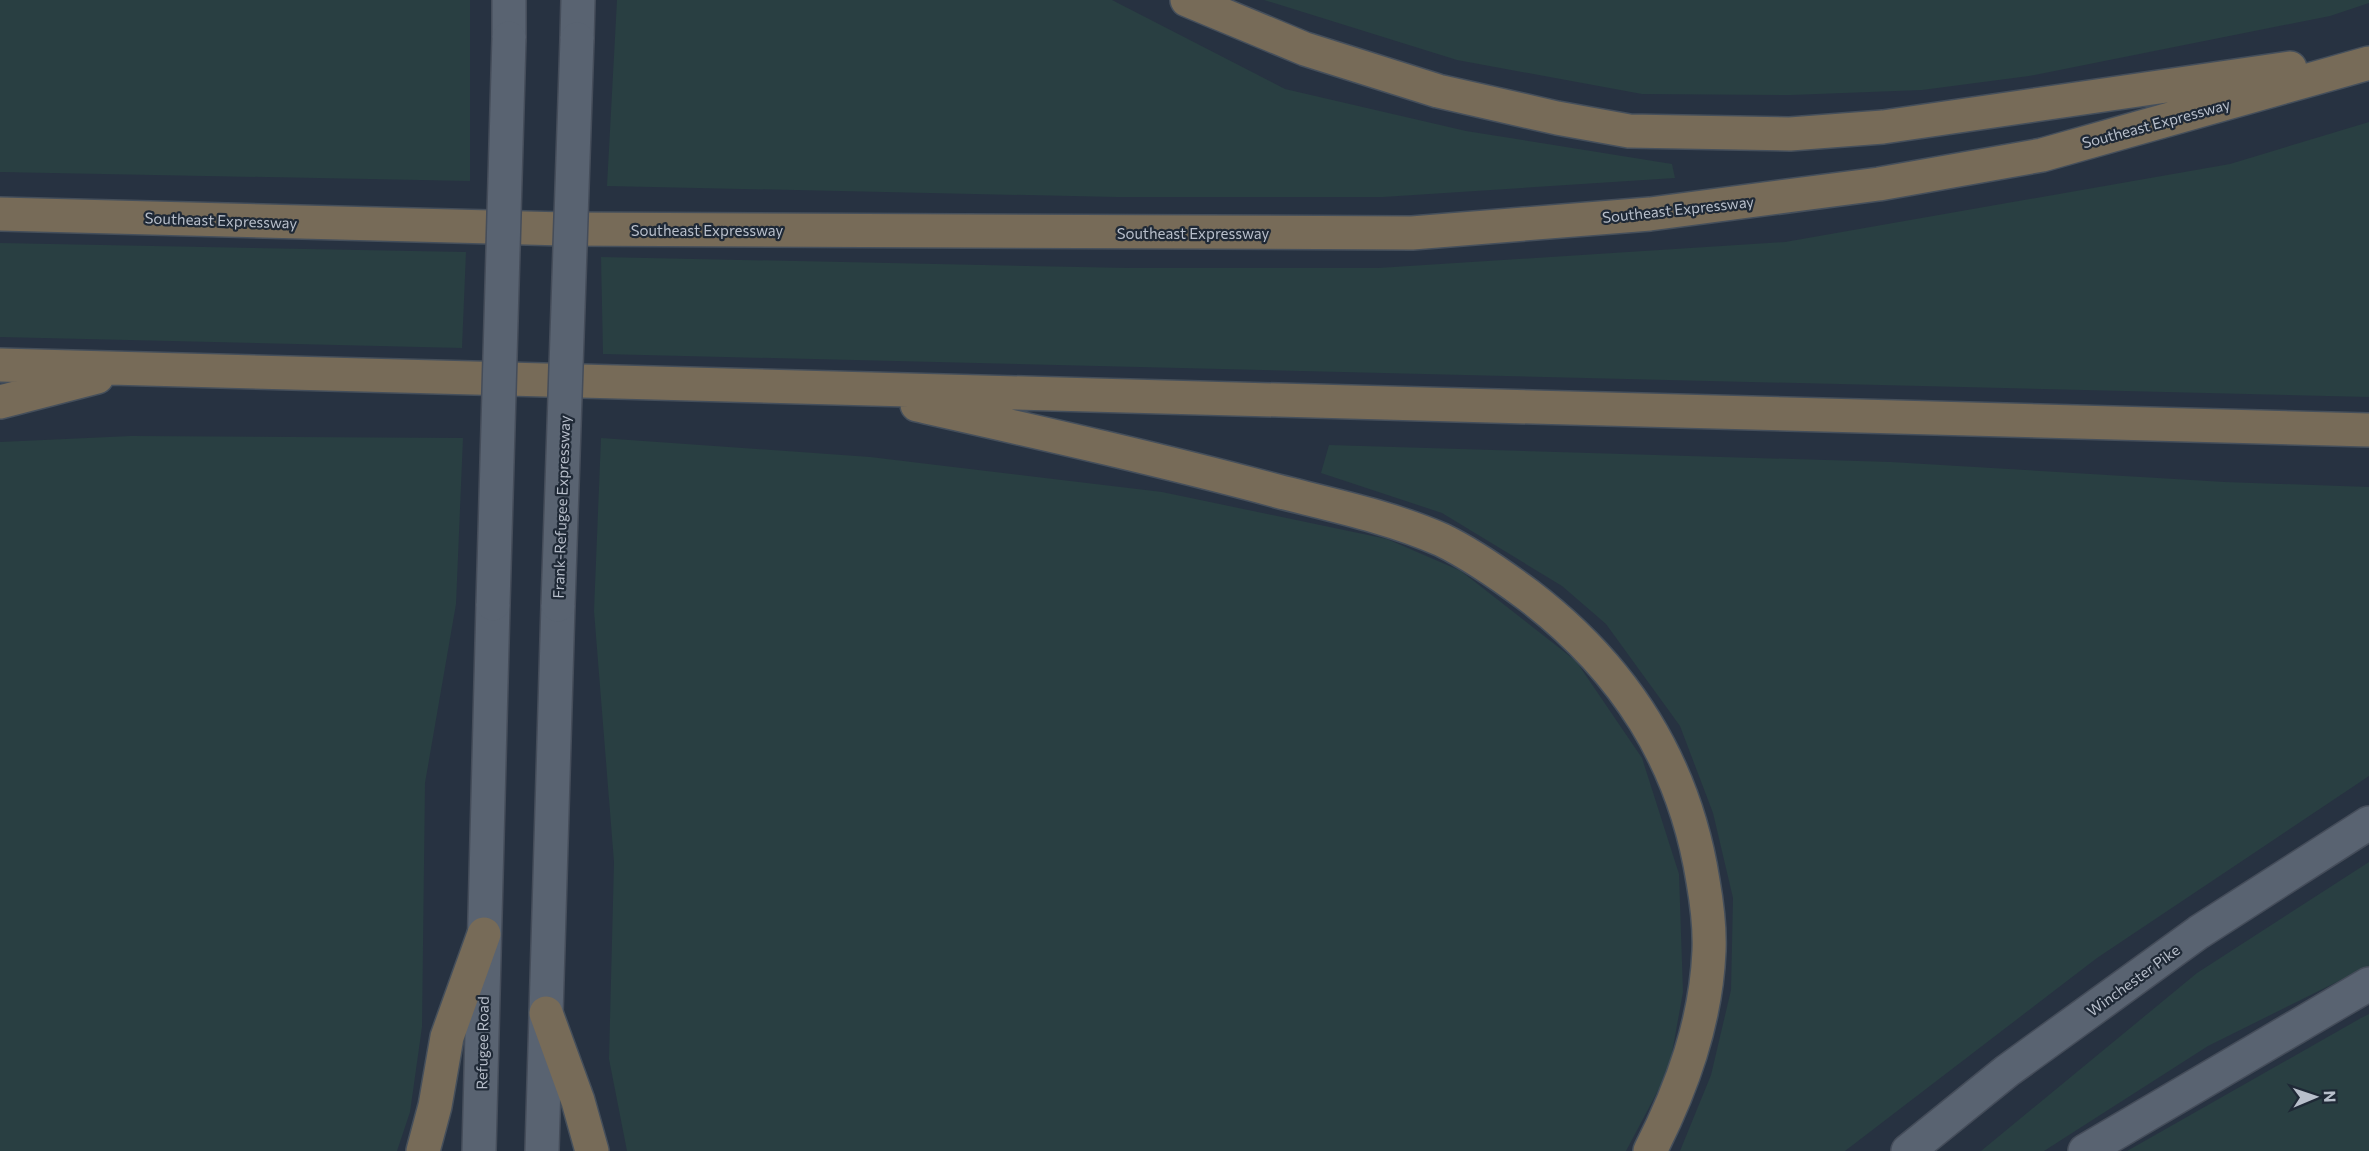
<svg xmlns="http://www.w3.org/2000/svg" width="2369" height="1151" viewBox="0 0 2369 1151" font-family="Commissioner,sans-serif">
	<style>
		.green { fill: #293f42 }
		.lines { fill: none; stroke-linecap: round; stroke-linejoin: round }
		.major-casing { stroke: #454d5a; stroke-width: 36 }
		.highway-casing { stroke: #454f5b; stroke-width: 36 }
		.major { stroke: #596371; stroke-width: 33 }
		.highway { stroke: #776b58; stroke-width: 33 }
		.major-bridge-casing { stroke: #454d5a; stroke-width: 36; stroke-linecap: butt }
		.major-bridge { stroke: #596371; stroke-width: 33 }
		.labels { text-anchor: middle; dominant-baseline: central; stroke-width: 4.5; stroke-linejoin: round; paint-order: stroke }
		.street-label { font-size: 15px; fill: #b8bfcb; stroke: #1f2936 }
	</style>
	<rect width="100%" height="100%" fill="#273241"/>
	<path class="green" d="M0,0H470V181L0,172Z
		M617,0H1112L1285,89L1466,131L1672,164L1675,178L1383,197H1116L607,186Z
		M1264,0H2369V3L2330,16L2029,76L1922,90L1791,95L1642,94L1457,60Z
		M2369,122V397L603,354L601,257L1130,268H1378L1785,242L2230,164Z
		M0,243L466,252L462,348L0,337Z
		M131,436L463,438L456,604L425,783L422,1027L410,1112L397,1151H0V442Z
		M601,438L870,457L1162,492L1387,539L1461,571L1576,661L1642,758L1679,874L1683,992L1669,1070L1626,1151H627L609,1059L614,862L594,611Z
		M1329,445L1891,462L2225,482L2369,487V776L2097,958L1845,1151H1680L1711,1075L1731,990L1733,898L1713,813L1680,726L1606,624L1562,586L1442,513L1321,473Z
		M2369,862V966L2208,1046L2044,1151H1981L2197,973Z
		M2369,1014V1151H2127L2361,1018Z"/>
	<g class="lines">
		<defs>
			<path id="major" d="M509,38V0
				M577,39L578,0
				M479,1151L493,604
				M542,1151L558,605
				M1908,1151L2007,1071L2199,932L2369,823
				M2085,1151L2369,984"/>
			<path id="highway" d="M1187,0L1305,49L1438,91L1557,118L1629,131L1790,134L1883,127L2290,68
				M0,214L564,229L1412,233L1650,214L1879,184L2042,155L2369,63
				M0,365L2369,430
				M0,402L97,377
				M917,405C1037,432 1158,459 1277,491C1332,505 1390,517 1442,540C1473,555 1501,575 1528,595C1624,668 1684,761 1703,881C1707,904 1710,928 1709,951C1706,1022 1682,1088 1650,1151
				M546,1013L578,1101L592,1151
				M423,1151L435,1106L447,1037L484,934"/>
		</defs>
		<use href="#major" class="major-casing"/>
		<use href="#highway" class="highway-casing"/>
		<use href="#major" class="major"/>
		<use href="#highway" class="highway"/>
		<defs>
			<path id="major-bridge" d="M493,604L509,38
				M558,605L577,39"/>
		</defs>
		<use href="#major-bridge" class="major-bridge-casing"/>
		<use href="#major-bridge" class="major-bridge"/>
	</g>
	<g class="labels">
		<g class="street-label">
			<text transform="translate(2156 123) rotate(-15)">Southeast Expressway</text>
			<text transform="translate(1678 209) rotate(-6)">Southeast Expressway</text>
			<text transform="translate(221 220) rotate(2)">Southeast Expressway</text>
			<text x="707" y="230">Southeast Expressway</text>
			<text x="1193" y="233">Southeast Expressway</text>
			<text transform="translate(561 507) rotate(-88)">Frank-Refugee Expressway</text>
			<text transform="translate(2133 980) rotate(-36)">Winchester Pike</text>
			<text transform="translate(482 1043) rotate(-89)">Refugee Road</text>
		</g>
	</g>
	<g transform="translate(2315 1097) rotate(88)" stroke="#1f2936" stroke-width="4.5" paint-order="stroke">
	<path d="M0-4.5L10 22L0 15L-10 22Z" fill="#b8bfcb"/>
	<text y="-9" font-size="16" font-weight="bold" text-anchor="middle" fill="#b8bfcb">N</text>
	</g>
</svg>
